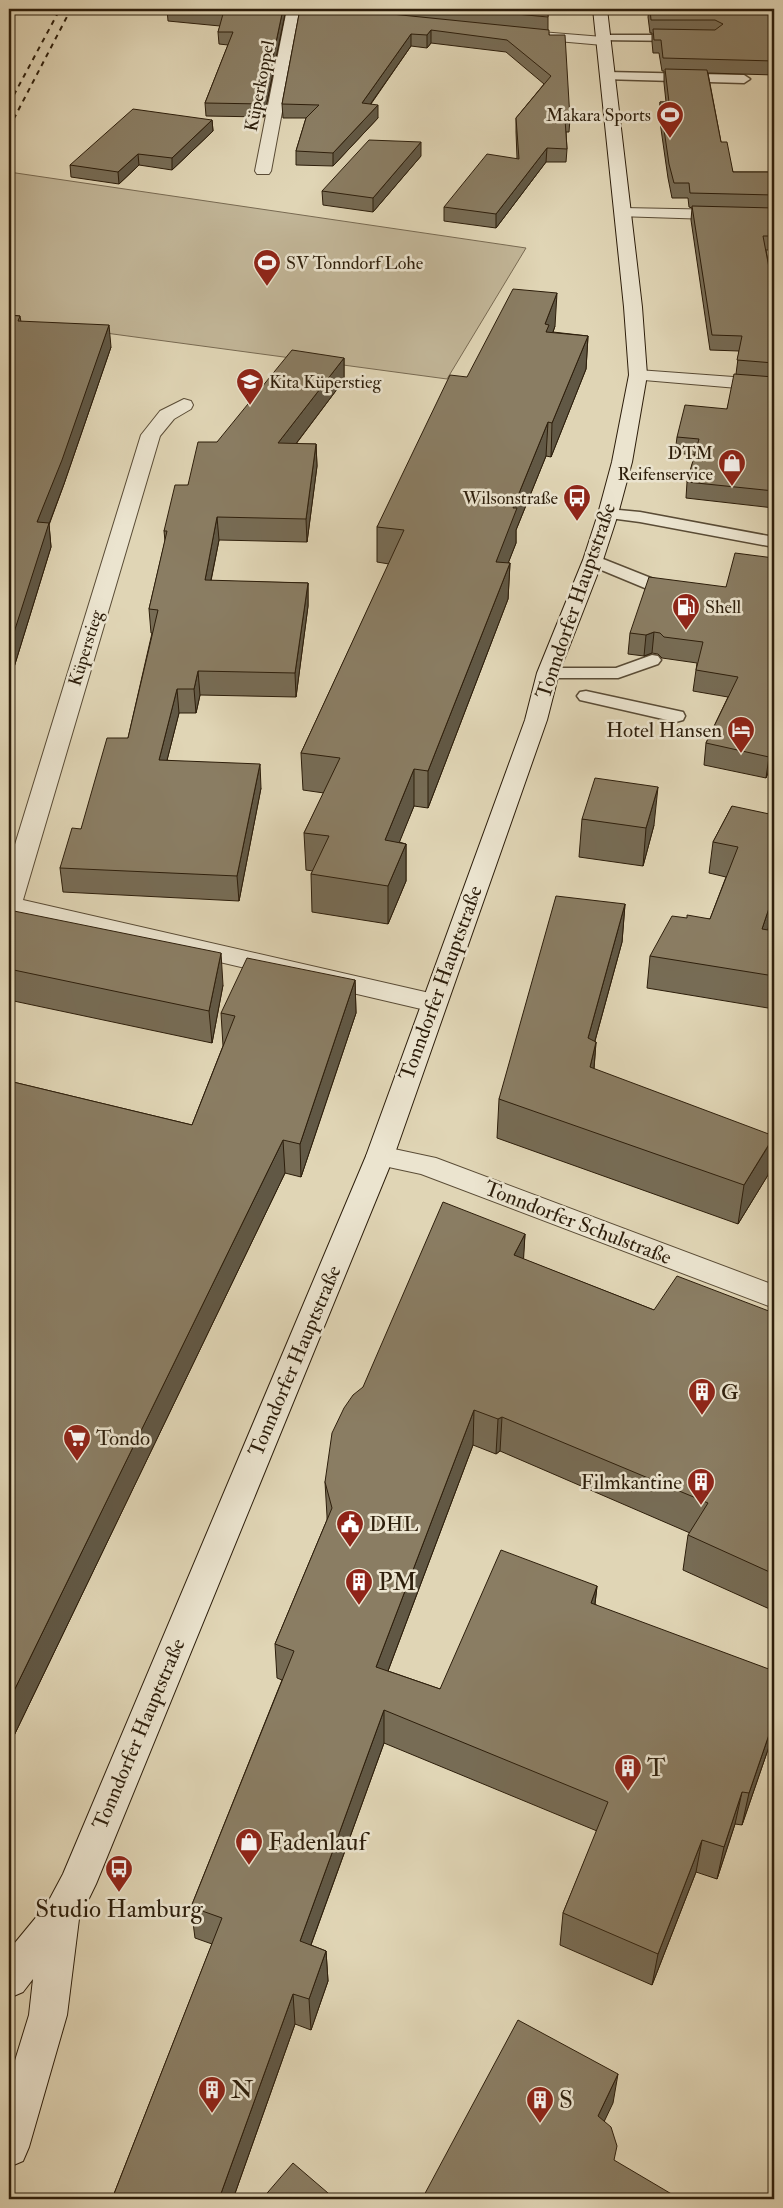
<svg xmlns="http://www.w3.org/2000/svg" width="783" height="2208" viewBox="0 0 783 2208" font-family="'IM FELL Double Pica',serif">
	<style>
		.green { fill: #c2b698; stroke: #786a52 }
		.lines { fill: none; stroke-linecap: round; stroke-linejoin: round }
		.service-casing { stroke: #5a4c36; stroke-width: 3 }
		.minor-casing { stroke: #5a4c36; stroke-width: 2 }
		.secondary-casing { stroke: #2d1e0b; stroke-width: 2 }
		.service { fill: #ebe4cf; fill-rule: evenodd }
		.minor { fill: #ebe4cf; fill-rule: evenodd }
		.secondary { fill: #ebe4cf; fill-rule: evenodd }
		.rail { stroke: #2d1e0b; stroke-width: 2; stroke-dasharray: 5 5; stroke-linecap: butt }
		.wall { fill: #776c55; stroke: #2d1e0b }
		.shaded-wall { fill: #615845; stroke: #2d1e0b }
		.building { fill: #8a7d63; stroke: #2d1e0b }
		.labels { text-anchor: middle; dominant-baseline: central; stroke-width: 5; stroke-linejoin: round; paint-order: stroke }
		.far-street-label { font-size: 18px; fill: #2d1e0b; stroke: #ebe4cf }
		.far-poi-label { font-size: 18px; fill: #2d1e0b; stroke: #ebe4cf; text-anchor: end }
		.street-label { font-size: 21px; fill: #2d1e0b; stroke: #ebe4cf }
		.poi-label { font-size: 21px; fill: #2d1e0b; stroke: #ebe4cf; text-anchor: start }
		.near-poi-label { font-size: 25px; fill: #2d1e0b; stroke: #ebe4cf; text-anchor: start }
	</style>
	<rect width="100%" height="100%" fill="#e0d5b5"/>
	<filter id="stains"><feTurbulence type="fractalNoise" baseFrequency=".004" numOctaves="4"/><feColorMatrix values="0 0 0 0 .2 0 0 0 0 .09 0 0 0 0 .02 0 0 0 .5 -.17"/></filter>
	<radialGradient id="worn" r=".72"><stop offset=".6" stop-color="#630" stop-opacity="0"/><stop offset="1" stop-color="#630" stop-opacity=".3"/></radialGradient>
	<path class="green" d="M9,172L526,248L447,379L9,320Z"/>
	<g class="lines">
		<defs>
			<path id="service" d="M603,35H683L689,38L683,41L599,40L597,38Z
				M607,72L744,75L750,79L744,83L603,79L601,76L603,73Z
				M608,509L640,512L774,537V547L640,522L602,517L600,514L602,511Z
				M593,555L681,590L684,594L681,598H669L587,564L585,560L587,556Z
				M652,655L658,656L661,660L658,664L618,678H548L542,677L539,673L542,669L548,668H616Z
				M586,691L683,712L685,716L683,720L676,722L580,700L577,696L580,692Z"/>
			<path id="minor" d="M287,9C300,9 337,6 345,15L338,19L300,15L271,171L269,174H257L255,171Z
				M528,31L603,37L610,41L603,45L523,38L521,35Z
				M623,208L774,211V221L617,216L615,213L617,210Z
				M638,370L774,380V391L632,379L629,375L632,371Z
				M184,399L191,401L193,405L191,409L174,419L160,436L23,900L434,994L443,997L447,1003L443,1009L434,1012L9,913V864L141,435L160,411Z
				M380,1146L436,1158L774,1285V1308L421,1174L370,1163L366,1156L370,1149Z"/>
			<path id="secondary" d="M593,9H607L642,307L647,375L632,462L618,514L603,560L559,673L547,720L394,1156L96,1884L79,1919L67,2015L29,2147L23,2161L9,2167V2080L29,2015L33,1979L23,1992L9,1998V1950L47,1904L63,1874L366,1156L525,720L537,673L583,560L598,514L612,462L629,375L624,307Z"/>
		</defs>
		<use href="#service" class="service-casing"/>
		<use href="#minor" class="minor-casing"/>
		<use href="#secondary" class="secondary-casing"/>
		<use href="#service" class="service"/>
		<use href="#minor" class="minor"/>
		<use href="#secondary" class="secondary"/>
		<path class="rail" d="M9,104L60,9
			M9,128L71,9"/>
	</g>
	<path class="wall" d="M167,9H286L264,117L206,116L205,103L228,45L219,44L218,32L220,26L168,21Z
		M300,9H548V30L570,119L569,132H566L567,149L566,162H546L496,228L444,221V207L517,158L516,132V118L544,84L506,52L431,43L427,48L411,46L371,104L378,118L333,166L296,165V151L306,118H283L282,104Z
		M649,9H774V75L708,73L721,142L733,172H774V250H766L774,294V508L686,498L687,482L695,455L675,453L677,437L727,409L736,374L739,351L710,350L691,220L692,208L689,207L688,198H672L668,178L659,115L660,102H666L664,83V71H662L659,53H653L652,42V33H650L648,17Z
		M212,120L213,131L172,170L139,165L119,184L71,177L70,165Z
		M421,156L373,212L323,205L322,191Z
		M9,315L20,316L21,322L111,347L64,484L49,525L51,547L11,677H9Z
		M555,326L553,332L588,336L586,369L551,457L546,456L516,530V543L508,563H510L508,599L428,808L414,806L399,842L406,844V881L388,924L312,912L311,874L313,871L306,870L304,833L324,793L303,790L301,753L389,564L377,562V527L467,377Z
		M344,358V380L296,444H316L317,466L307,542L219,540L211,581L308,583V606L296,697L200,695L196,713H179L167,760L261,788L239,901L63,892L60,868L81,829L128,738L152,633H151L149,609L165,541L164,531L188,485L217,442Z
		M774,558V775L768,773L766,778L704,765L706,743L728,697L693,691L697,663L662,658L658,654L652,653L644,656L628,654L630,633L726,587Z
		M732,806L768,930L774,931V1009L647,988L650,956L687,918L710,919L726,877L709,873L713,842Z
		M582,819L654,825L643,866L579,857Z
		M625,904L622,942L595,1041L596,1042L594,1069L768,1175L738,1224L497,1138L499,1099Z
		M9,910L223,985L212,1043L9,1000Z
		M355,980L356,1013L301,1177L285,1173L9,1746V1081L192,1125L223,1046L221,1013Z
		M525,1234L523,1259L654,1310L774,1313V1611L683,1570L688,1535L690,1533L500,1451L496,1454L473,1445L388,1671L440,1689L597,1586L595,1604L774,1732L742,1825L735,1824L717,1879L696,1872L652,1985L560,1945L563,1913L597,1831L384,1743L311,1945L326,1951L328,1981L311,2030L295,2024L233,2199H112L212,1944L195,1938L191,1907L282,1680L277,1678L275,1644L327,1520V1516L325,1482L363,1387Z"/>
	<path class="shaded-wall" d="M283,9H286L264,117L263,104Z
		M431,30V43L427,48V35Z
		M411,34V46L362,116V103Z
		M378,105V118L333,166V153Z
		M212,120L213,131L172,170V158Z
		M421,142V156L373,212V198Z
		M547,148L546,162L496,228V214Z
		M138,154L139,165L119,184L118,172Z
		M557,293L555,326L548,346L545,324Z
		M109,325L111,347L64,484L49,524L51,547L11,677L9,661V648L37,522Z
		M588,336L586,369L551,457L552,423Z
		M344,358V380L279,466L278,443Z
		M548,422L546,456L516,530V543L495,597L496,562L513,508Z
		M316,444L317,466L307,542L306,519Z
		M217,517L219,540L206,604L205,580Z
		M510,563L508,599L428,808V771Z
		M308,583V606L296,697L295,673Z
		M654,632L652,653L644,656L646,635Z
		M198,671L200,695L196,713L194,689Z
		M177,689L179,713L161,784L159,760Z
		M771,752L768,773L766,778L769,757Z
		M260,764L261,788L239,901L237,876Z
		M414,769V806L385,878V840Z
		M658,787L654,825L643,866L646,828Z
		M406,844V881L388,924V886Z
		M774,893V911L757,961L762,929Z
		M625,904L622,942L585,1077L588,1038Z
		M221,953L223,985L212,1043L209,1011Z
		M355,980L356,1013L301,1177L300,1144Z
		M596,1042L593,1080L590,1067Z
		M774,1137L768,1175L738,1224L744,1185Z
		M283,1140L285,1173L9,1746V1701Z
		M525,1234L523,1269L514,1255Z
		M474,1410L473,1445L377,1700L376,1667Z
		M502,1417L500,1451L496,1454L498,1419Z
		M597,1586L593,1620L591,1603Z
		M384,1710V1743L301,1972L300,1941Z
		M774,1720V1732L742,1825L749,1793Z
		M742,1792L735,1824L717,1879L724,1847Z
		M702,1840L696,1872L652,1985L658,1954Z
		M326,1951L328,1981L311,2030L309,1999Z
		M293,1994L295,2024L233,2199H219Z
		M618,2074L613,2103L593,2145L598,2116Z"/>
	<path class="building" d="M171,9H283L263,104L205,103L233,32H218L223,14Z
		M300,9H342L549,30V35H565L570,119H565L567,149L547,148L496,214L444,207L487,154L519,159L516,118L551,76L507,40L431,30L427,35L411,34L362,103L378,105L333,153L296,151L306,118L319,105L282,104Z
		M462,9H548V17Z
		M650,9H774V61L663,58L661,40H654L653,29L715,30L723,24L715,20H651Z
		M665,69L707,70L721,142H727L733,172H774V195L690,193L689,183H674L669,164L660,102H669Z
		M133,109L212,120L172,158L138,154L118,172L70,165Z
		M369,140L421,142L373,198L322,191Z
		M692,206L774,208V236H763L774,294V363L737,360L742,336L712,335Z
		M513,289L557,293L545,324L549,325L546,332L588,336L552,423L548,422L513,508H517L496,562L510,563L428,771L414,769L385,840L406,844L388,886L311,874L329,836L304,833L340,758L301,753L404,530L377,527L450,375L467,377Z
		M9,315L20,316L18,321L109,325L62,460L37,522L49,523L9,648Z
		M292,350L344,358L278,443L316,444L306,519L217,517L205,580L308,583L295,673L198,671L194,689H177L159,760L260,764L237,876L60,868L72,828L81,829L107,738H128L158,610L149,609L167,531H164L175,485H188L198,442H217Z
		M734,374L774,377V491L687,482L699,439L677,437L685,405L727,409Z
		M735,553L774,558V752H771L769,757L706,743L738,677L696,670L703,642L664,637L660,633L654,632L646,635L630,633L649,577L726,587Z
		M595,778L658,787L646,828L582,819Z
		M732,806L774,815V893L762,929L774,931V976L650,956L672,916L687,918V915L710,919L738,847L713,842Z
		M556,896L625,904L588,1038L596,1042L590,1067L774,1136L744,1185L499,1099Z
		M9,910L221,953L209,1011L9,969Z
		M247,958L355,980L300,1144L283,1140L9,1701V1081L192,1125L235,1016L221,1013Z
		M443,1202L525,1234L514,1255L654,1310L677,1276L774,1313V1574L688,1535L708,1503L502,1417L498,1419L474,1410L376,1667L440,1689L501,1550L597,1586L591,1603L774,1671V1720L749,1793L742,1792L724,1847L702,1840L658,1954L563,1913L608,1802L384,1710L300,1941L326,1951L309,1999L293,1994L219,2199H112L222,1918L191,1907L294,1651L275,1644L332,1508L325,1482L332,1433L344,1408L353,1395L363,1387Z
		M518,2020L618,2074L598,2116L611,2127L617,2146L614,2160L680,2199H422Z
		M293,2163L335,2199H262Z"/>
	<defs>
		<symbol id="stadium-pin" viewBox="-11 -11 22 30"><path d="M0 17L-7.5 6A9.5 9.5 0 1 1 7.5 6Z" fill="#8f2418" stroke="#ebe4cf"/><path d="M0-5a6.5 5 0 1 0 0 10a6.5 5 0 1 0 0-10ZM-3.5-1.8h7v3.6h-7Z" fill="#fff"/></symbol>
		<symbol id="school-pin" viewBox="-11 -11 22 30"><path d="M0 17L-7.5 6A9.5 9.5 0 1 1 7.5 6Z" fill="#8f2418" stroke="#ebe4cf"/><path d="M0-5L7-2L0 1L-7-2ZM-4 1L0 2.5L4 1V4Q0 6-4 4Z" fill="#fff"/></symbol>
		<symbol id="shop-pin" viewBox="-11 -11 22 30"><path d="M0 17L-7.5 6A9.5 9.5 0 1 1 7.5 6Z" fill="#8f2418" stroke="#ebe4cf"/><path d="M-5-2.5h2.3a2.7 3.5 0 0 1 5.4 0H5L5.5 6h-11ZM-1.5-2.5h3a1.5 2.3 0 0 0-3 0Z" fill="#fff"/></symbol>
		<symbol id="bus-pin" viewBox="-11 -11 22 30"><path d="M0 17L-7.5 6A9.5 9.5 0 1 1 7.5 6Z" fill="#8f2418" stroke="#ebe4cf"/><path d="M-5-6H5V4H4V6H2V4H-2V6H-4V4H-5ZM-3.5-4V0h7V-4ZM-3.5 1.2v1.5H-2V1.2ZM2 1.2v1.5H3.5V1.2Z" fill="#fff"/></symbol>
		<symbol id="fuel-pin" viewBox="-11 -11 22 30"><path d="M0 17L-7.5 6A9.5 9.5 0 1 1 7.5 6Z" fill="#8f2418" stroke="#ebe4cf"/><path d="M-5.5-6h7V0h2V4h1.3V-2.5L3-4.5l.8-.8L6-3V5H2.5V1h-1V6h-7ZM-4.2-4.7v3.2H.2V-4.7Z" fill="#fff"/></symbol>
		<symbol id="hotel-pin" viewBox="-11 -11 22 30"><path d="M0 17L-7.5 6A9.5 9.5 0 1 1 7.5 6Z" fill="#8f2418" stroke="#ebe4cf"/><path d="M-6-4.5h1.5V1H6V5H4.5V3h-9V5H-6ZM-4 0a1.8 1.8 0 1 1 3.6 0ZM.5 0V-2.5h3Q6-2.5 6 0Z" fill="#fff"/></symbol>
		<symbol id="building-pin" viewBox="-11 -11 22 30"><path d="M0 17L-7.5 6A9.5 9.5 0 1 1 7.5 6Z" fill="#8f2418" stroke="#ebe4cf"/><path d="M-4-6H4V6H1V3H-1V6H-4ZM-2.5-4.3h1.7v1.8h-1.7ZM.8-4.3h1.7v1.8H.8ZM-2.5-1h1.7V.8h-1.7ZM.8-1h1.7V.8H.8Z" fill="#fff"/></symbol>
		<symbol id="supermarket-pin" viewBox="-11 -11 22 30"><path d="M0 17L-7.5 6A9.5 9.5 0 1 1 7.5 6Z" fill="#8f2418" stroke="#ebe4cf"/><path d="M-6-5.5h2.5l.6 2H6L4.5 2H-2.5L-4.4-4H-6ZM-1.5 3.2a1.3 1.3 0 1 0 .1 0ZM3 3.2a1.3 1.3 0 1 0 .1 0Z" fill="#fff"/></symbol>
		<symbol id="civic-pin" viewBox="-11 -11 22 30"><path d="M0 17L-7.5 6A9.5 9.5 0 1 1 7.5 6Z" fill="#8f2418" stroke="#ebe4cf"/><path d="M-.6-6.5H3V-4.5H.6V-3L4-1V1h2V6H-6V1h2V-1L-.6-3ZM-1.2 2.5V6h2.4V2.5Z" fill="#fff"/></symbol>
	</defs>
	<g fill-rule="evenodd">
		<use href="#stadium-pin" x="654" y="99" width="32" height="43"/>
		<use href="#stadium-pin" x="251" y="247" width="32" height="43"/>
		<use href="#school-pin" x="234" y="366" width="32" height="43"/>
		<use href="#shop-pin" x="716" y="447" width="32" height="43"/>
		<use href="#bus-pin" x="561" y="482" width="32" height="43"/>
		<use href="#fuel-pin" x="670" y="591" width="32" height="43"/>
		<use href="#hotel-pin" x="725" y="714" width="32" height="43"/>
		<use href="#building-pin" x="686" y="1376" width="32" height="43"/>
		<use href="#supermarket-pin" x="61" y="1422" width="32" height="43"/>
		<use href="#building-pin" x="685" y="1466" width="32" height="43"/>
		<use href="#civic-pin" x="334" y="1508" width="32" height="43"/>
		<use href="#building-pin" x="343" y="1566" width="32" height="43"/>
		<use href="#building-pin" x="612" y="1752" width="32" height="43"/>
		<use href="#shop-pin" x="233" y="1826" width="32" height="43"/>
		<use href="#bus-pin" x="103" y="1853" width="32" height="43"/>
		<use href="#building-pin" x="196" y="2074" width="32" height="43"/>
		<use href="#building-pin" x="524" y="2084" width="32" height="43"/>
	</g>
	<g class="labels">
		<g class="far-street-label">
			<text transform="translate(260 86) rotate(-79)">Küperkoppel</text>
			<text transform="translate(86 648) rotate(-73)">Küperstieg</text>
		</g>
		<g class="far-poi-label">
			<text x="651" y="115">Makara Sports</text>
			<text x="286" y="263" text-anchor="start">SV Tonndorf Lohe</text>
			<text x="269" y="382" text-anchor="start">Kita Küperstieg</text>
			<text x="713" y="453">DTM<tspan x="713" dy="21">Reifenservice</tspan></text>
			<text x="558" y="498">Wilsonstraße</text>
			<text x="705" y="607" text-anchor="start">Shell</text>
		</g>
		<g class="street-label">
			<text transform="translate(576 601) rotate(-71)">Tonndorfer Hauptstraße</text>
			<text transform="translate(441 983) rotate(-70)">Tonndorfer Hauptstraße</text>
			<text transform="translate(578 1223) rotate(21)">Tonndorfer Schulstraße</text>
			<text transform="translate(295 1361) rotate(-67)">Tonndorfer Hauptstraße</text>
			<text transform="translate(139 1734) rotate(-67)">Tonndorfer Hauptstraße</text>
		</g>
		<g class="poi-label">
			<text x="722" y="730" text-anchor="end">Hotel Hansen</text>
			<text x="721" y="1392">G</text>
			<text x="96" y="1438">Tondo</text>
			<text x="682" y="1482" text-anchor="end">Filmkantine</text>
			<text x="369" y="1524">DHL</text>
		</g>
		<g class="near-poi-label">
			<text x="378" y="1582">PM</text>
			<text x="647" y="1768">T</text>
			<text x="268" y="1842">Fadenlauf</text>
			<text x="119" y="1909" text-anchor="middle">Studio Hamburg</text>
			<text x="231" y="2090">N</text>
			<text x="559" y="2100">S</text>
		</g>
	</g>
	<rect width="783" height="2208" fill="none" stroke="#e0d5b5" stroke-width="30"/>
	<rect x="10" y="10" width="763" height="2188" fill="none" stroke="#2d1e0b" stroke-width="2.5"/>
	<rect x="15" y="15" width="753" height="2178" fill="none" stroke="#2d1e0b"/>
	<rect width="100%" height="100%" filter="url(#stains)"/>
	<rect width="100%" height="100%" fill="url(#worn)"/>
</svg>
